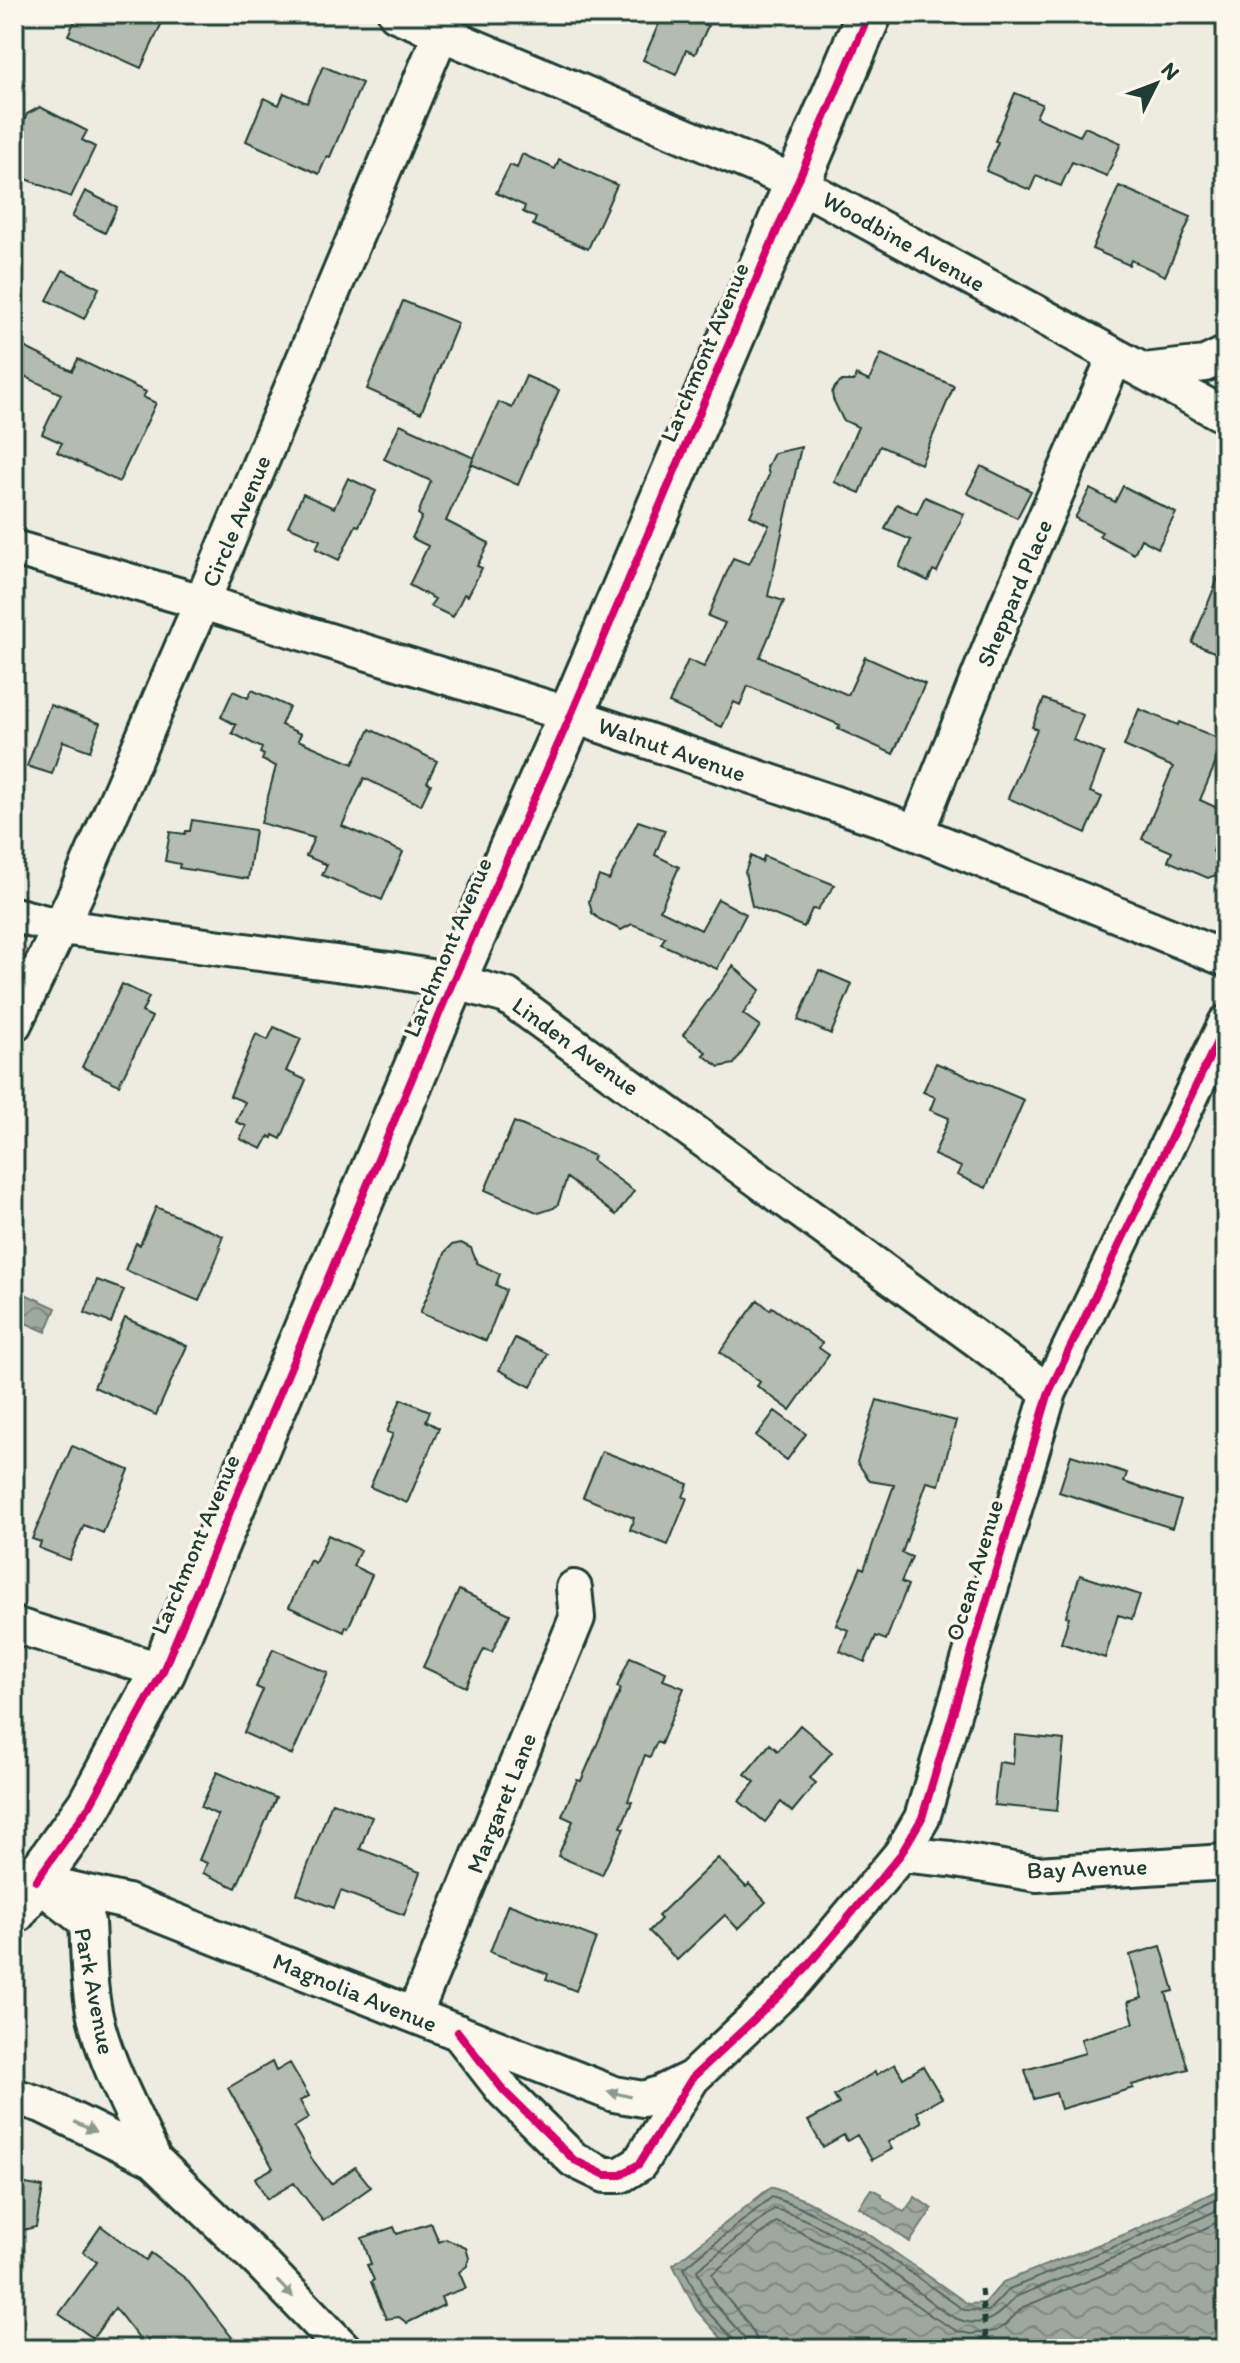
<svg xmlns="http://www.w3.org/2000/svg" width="1240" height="2363" viewBox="0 0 1240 2363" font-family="Itim,sans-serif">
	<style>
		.water { fill: url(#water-waves); stroke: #6c7d74; stroke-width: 2 }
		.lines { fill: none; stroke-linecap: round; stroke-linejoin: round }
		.shore { stroke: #52685f; stroke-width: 2 }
		.building { fill: #b4bbb0; stroke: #1f3d34; stroke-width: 2 }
		.street-casing { stroke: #1f3d34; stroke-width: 40 }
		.secondary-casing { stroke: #1f3d34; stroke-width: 50 }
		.path { stroke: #1f3d34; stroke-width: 5; stroke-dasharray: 8 6; stroke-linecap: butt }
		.street { stroke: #fbf7ec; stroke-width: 34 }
		.secondary { stroke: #fbf7ec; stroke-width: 44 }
		.cycleway-casing { stroke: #fbf7ec; stroke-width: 13 }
		.cycleway { stroke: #d6006c; stroke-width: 8 }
		.oneway { fill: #8d9a90 }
		.labels { text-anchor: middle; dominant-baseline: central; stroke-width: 7; stroke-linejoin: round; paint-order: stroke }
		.street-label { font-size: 24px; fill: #1f3d34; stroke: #fbf7ec }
	</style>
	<defs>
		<pattern id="water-waves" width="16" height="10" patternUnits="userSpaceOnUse" patternTransform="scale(2)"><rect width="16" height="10" fill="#9fa89f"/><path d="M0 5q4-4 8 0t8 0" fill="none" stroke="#818a82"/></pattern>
	</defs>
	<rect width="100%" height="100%" fill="#eeece1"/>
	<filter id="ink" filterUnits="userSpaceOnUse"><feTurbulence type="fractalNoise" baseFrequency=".0125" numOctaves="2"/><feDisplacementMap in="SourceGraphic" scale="16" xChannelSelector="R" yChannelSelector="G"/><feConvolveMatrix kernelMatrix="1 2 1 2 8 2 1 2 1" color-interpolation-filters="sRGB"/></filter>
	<g filter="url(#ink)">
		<path class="water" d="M14,1289L56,1308L46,1332L14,1318Z
			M1226,2186V2349H731L696,2310L673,2265L771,2187L807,2201L867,2233L968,2304L985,2303L1003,2282L1128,2233Z
			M871,2189L882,2194V2197L904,2212L915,2197L932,2209L910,2242L859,2207Z"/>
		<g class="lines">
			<path class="shore" d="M736,2349L735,2341L702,2306L684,2268L772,2197L804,2209L863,2239L964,2310L988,2311L1009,2289L1131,2240L1226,2195
				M746,2349L744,2337L711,2300L697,2270L774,2209C821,2220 873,2259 912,2287C927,2298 945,2316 963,2321C987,2328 1001,2313 1015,2297L1135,2249L1226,2206
				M758,2349C757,2322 723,2303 712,2274L776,2222L794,2229L851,2258L933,2317L957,2331L970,2334L996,2331L1005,2325L1023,2307L1140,2260L1226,2218"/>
		</g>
		<path class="building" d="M78,14H166L141,68L68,35Z
			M663,14H702L699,22L708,26L695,54L686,50L676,75L643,60Z
			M323,66L362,83L330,157L327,156L319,174L246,141L264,98L279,105L284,93L307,103Z
			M1015,93L1042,104L1036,117L1080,136L1085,127L1121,143L1107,176L1072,162L1061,186L1036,176L1030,190L986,171L998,142L995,141Z
			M40,107L87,131L82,140L95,147L71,197L14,174V143L27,114Z
			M522,154L555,169L559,159L617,185L588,249L533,225L536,218L523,212L525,206L496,193L510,165L517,168Z
			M1119,186L1191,217L1165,276L1131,260L1129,265L1092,249Z
			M85,191L117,207L105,233L72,217Z
			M63,270L99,288L84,319L47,300Z
			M403,301L458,323L421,413L367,389Z
			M14,342L72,371L78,359L146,392L143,397L156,403L119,482L57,452L62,443L42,434L61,394L14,371Z
			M881,354L954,386L921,464L880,446L860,493L834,482L858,427L843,420L833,399L832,392L836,386L842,381H854L856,375L869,381Z
			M526,376L559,390L518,485L471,464L499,402L512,408Z
			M400,424L474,458L446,521L489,543L477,566L482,568L468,596L464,594L453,617L430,606L435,599L409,585L428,546L412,538L422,517L418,514L431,481L384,459Z
			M801,447L768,596L784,601L760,657L848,695L865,657L925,684L893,754L838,729L840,725L748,686L740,705L734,702L722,727L669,703L688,660L704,667L725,623L708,616L733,558L749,564L769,525L750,516L769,475L767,467L774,453Z
			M981,466L1031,491L1017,518L967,493Z
			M348,478L376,491L359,526L356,525L339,560L316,549L320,540L288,526L303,494L334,508Z
			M1123,486L1176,513L1158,548L1141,539L1134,554L1099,536L1102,532L1075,518L1090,489L1115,502Z
			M925,497L964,514L937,572L933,570L928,581L899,567L911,540L885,529L897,504L917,514Z
			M1225,561H1226V657L1192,643Z
			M252,690L289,707L281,725L301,734L298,740L353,764L370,729L437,761L427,782L431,784L421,805L364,778L342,826L403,852L382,900L322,875L327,865L306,856L314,838L261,823L276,766L262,760L264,755L260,753L262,748L232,733L236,725L221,717L233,691L248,698Z
			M1044,699L1083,715L1073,740L1104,753L1090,792L1102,797L1086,833L1008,798L1037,729L1032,727Z
			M50,705L100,723L90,751L63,741L52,774L27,766Z
			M1139,709L1178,725L1179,722L1225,741L1200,800L1226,812V821L1213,851L1220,864L1216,875L1208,878L1168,861L1172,852L1142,839L1173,767L1124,746Z
			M192,820L255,830L248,879L179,868L180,864L165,861L170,832L185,834L186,831H190Z
			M638,821L665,830L655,855L679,867L660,910L701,930L718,899L746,914L717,969L661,944L665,937L632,924L621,930L599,919L592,913L589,901L599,876L609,880Z
			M751,856L762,862L764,856L835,885L817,910L812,909L804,927L752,906L745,872Z
			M733,966L760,990L743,1014L760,1026L734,1064L719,1067L703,1055L706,1052L683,1035Z
			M819,970L852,984L831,1034L798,1020Z
			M122,984L149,997L142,1012L152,1017L119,1085L82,1067Z
			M274,1027L301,1039L286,1071L306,1080L281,1139L273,1135L272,1138L269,1136L262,1149L240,1139L246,1126L236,1122L245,1102L230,1096L256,1034L268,1040Z
			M936,1063L1024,1100L986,1188L957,1175L961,1167L934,1155L949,1118L930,1110L935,1097L923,1092Z
			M514,1122L594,1156L592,1160L634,1191L616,1215L567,1178L558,1204L554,1208L539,1213L485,1190Z
			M156,1207L223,1236L219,1247L221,1248L199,1301L125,1270L136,1243L140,1245Z
			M461,1243L471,1248L477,1263L500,1274L496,1285L506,1290L486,1341L420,1313L446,1251L452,1245Z
			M97,1280L124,1290L111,1323L85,1313Z
			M758,1300L770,1310L772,1307L822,1343L819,1348L829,1355L790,1410L757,1386L760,1382L720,1352Z
			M125,1318L187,1346L156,1415L94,1387Z
			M515,1338L548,1354L531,1387L499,1370Z
			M401,1399L430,1411L426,1421L439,1428L407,1503L370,1487L393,1434L387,1432Z
			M877,1400L956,1421L939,1485L927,1482L902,1553L912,1557L901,1582L908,1585L886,1640L876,1636L865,1662L840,1651L848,1630L836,1625L861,1567L864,1569L894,1485L870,1481L857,1462Z
			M775,1411L806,1434L787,1460L756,1436Z
			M72,1446L129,1470L103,1533L84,1525L69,1560L39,1548L41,1542L32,1539Z
			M602,1451L688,1484L683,1497L687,1498L668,1545L630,1530L634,1518L583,1497Z
			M1071,1455L1127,1473L1124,1482L1181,1501L1172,1528L1059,1492Z
			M328,1535L360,1550L353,1566L372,1575L348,1628L346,1626L344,1632L289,1607L310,1560L315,1563Z
			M1080,1575L1140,1595L1132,1619L1118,1615L1105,1658L1061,1643L1069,1617L1066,1616Z
			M459,1590L510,1614L492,1652L484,1649L466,1687L423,1667Z
			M273,1649L328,1673L292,1755L244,1733L263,1690L256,1687Z
			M630,1657L666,1672L663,1680L684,1688L661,1744L657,1742L650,1757L645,1755L628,1801L632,1802L621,1827L624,1828L602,1875L558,1856L573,1821L562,1816L577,1780L581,1781L621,1689L617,1687Z
			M800,1725L832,1752L810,1778L816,1783L792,1812L781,1802L765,1822L739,1801L755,1782L745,1774L770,1744L778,1751Z
			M1015,1735L1064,1740L1057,1811L994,1805L999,1762L1013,1764Z
			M217,1772L276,1798L236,1888L203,1873L207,1863L199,1860L218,1815L201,1807Z
			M332,1802L372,1817L360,1849L420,1872L404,1915L341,1891L334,1908L297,1894Z
			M718,1858L746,1887L749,1884L766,1902L738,1929L725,1915L677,1960L649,1931L661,1919L658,1916Z
			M508,1904L596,1938L576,1991L546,1979L548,1974L490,1952Z
			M1161,1946L1174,1991L1166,1993L1188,2069L1132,2085L1133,2088L1061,2109L1056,2093L1034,2099L1025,2070L1085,2053L1081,2039L1134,2023L1128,2002L1142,1998L1130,1955Z
			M272,2062L276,2071L290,2063L309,2096L300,2101L309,2118L294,2127L312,2159L331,2184L355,2167L371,2187L323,2221L294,2183L267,2199L255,2178L273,2168L228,2088Z
			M895,2064L903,2078L923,2066L942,2098L917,2112L922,2122L888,2142L892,2149L872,2160L857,2135L847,2141L844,2135L823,2147L808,2121L839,2104L834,2096L875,2072L876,2075Z
			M14,2182L43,2187L36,2227L14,2232Z
			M431,2223L439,2242L446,2239L466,2248L469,2258L467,2266L459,2272L466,2288L441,2297L444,2305L407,2323L399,2317L386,2319L371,2282L374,2280L367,2265L371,2264L362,2238L394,2227L397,2234Z
			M101,2226L146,2260L151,2253L186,2279L241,2349H147L115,2308L93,2338L59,2314L97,2262L83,2252Z"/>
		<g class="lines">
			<defs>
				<path id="street" d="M396,14L797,183L1226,416
					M1144,371L1205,364L1226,354
					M14,548L202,602L571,715L889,822L1226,959
					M917,831L1006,609L1115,357
					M14,915L61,927L389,970L453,981L507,996L1049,1392
					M14,1024L76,894L202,602L449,14
					M14,1625L163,1671
					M901,1854L950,1859L1037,1874L1226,1862
					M14,1876L127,1902L614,2094L643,2099L659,2094L692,2078
					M42,1886L87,1922C89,1957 88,1994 98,2028C111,2074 135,2116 154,2160
					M414,2015L577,1618L574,1588
					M458,2032L504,2091L574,2160L605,2175H621L639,2164L692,2078L793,1983L837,1931L901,1854L922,1818L1049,1392L1226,1023
					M14,2096L42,2105L154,2160L261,2263L344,2349"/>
				<path id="secondary" d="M14,1911L90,1805L163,1671L453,981L571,715L869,14"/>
			</defs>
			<use href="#street" class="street-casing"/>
			<use href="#secondary" class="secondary-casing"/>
			<path class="path" d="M981,2289L987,2349"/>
			<use href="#street" class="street"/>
			<use href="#secondary" class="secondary"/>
			<defs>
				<path id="cycleway" d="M36,1881L90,1805L163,1671L453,981L571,715L869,14
					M458,2032L504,2091L574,2160L605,2175H621L639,2164L692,2078L793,1983L837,1931L901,1854L922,1818L1049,1392L1226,1023"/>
			</defs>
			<use href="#cycleway" class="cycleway-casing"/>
			<use href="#cycleway" class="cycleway"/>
		</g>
		<defs><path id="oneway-solid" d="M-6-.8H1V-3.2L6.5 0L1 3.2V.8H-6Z" transform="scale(2)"/></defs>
		<g class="oneway">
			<use href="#oneway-solid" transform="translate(619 2094) rotate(-166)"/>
			<use href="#oneway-solid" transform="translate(85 2127) rotate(26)"/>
			<use href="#oneway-solid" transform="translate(285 2289) rotate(46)"/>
		</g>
	</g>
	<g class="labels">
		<g class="street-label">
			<text transform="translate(904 241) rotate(29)">Woodbine Avenue</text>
			<text transform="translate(704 352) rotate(-67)">Larchmont Avenue</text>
			<text transform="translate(236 521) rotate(-67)">Circle Avenue</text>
			<text transform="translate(1014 593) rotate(-67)">Sheppard Place</text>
			<text transform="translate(672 749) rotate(19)">Walnut Avenue</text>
			<text transform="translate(447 947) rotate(-67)">Larchmont Avenue</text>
			<text transform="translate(576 1046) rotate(36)">Linden Avenue</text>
			<text transform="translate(195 1544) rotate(-67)">Larchmont Avenue</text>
			<text transform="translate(974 1570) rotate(-73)">Ocean Avenue</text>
			<text transform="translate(501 1803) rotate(-68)">Margaret Lane</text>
			<text transform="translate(1087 1868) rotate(-2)">Bay Avenue</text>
			<text transform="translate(95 1991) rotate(79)">Park Avenue</text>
			<text transform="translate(355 1992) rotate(22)">Magnolia Avenue</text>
		</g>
	</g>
	<rect width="1240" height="2363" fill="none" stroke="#fbf7ec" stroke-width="48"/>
	<rect x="24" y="24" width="1192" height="2315" fill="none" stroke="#1f3d34" stroke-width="3" filter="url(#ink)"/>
	<g transform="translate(1156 84) rotate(48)" stroke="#fbf7ec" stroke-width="6" paint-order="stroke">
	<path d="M0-6L14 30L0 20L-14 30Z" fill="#1f3d34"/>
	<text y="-12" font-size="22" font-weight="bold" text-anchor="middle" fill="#1f3d34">N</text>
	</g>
</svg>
